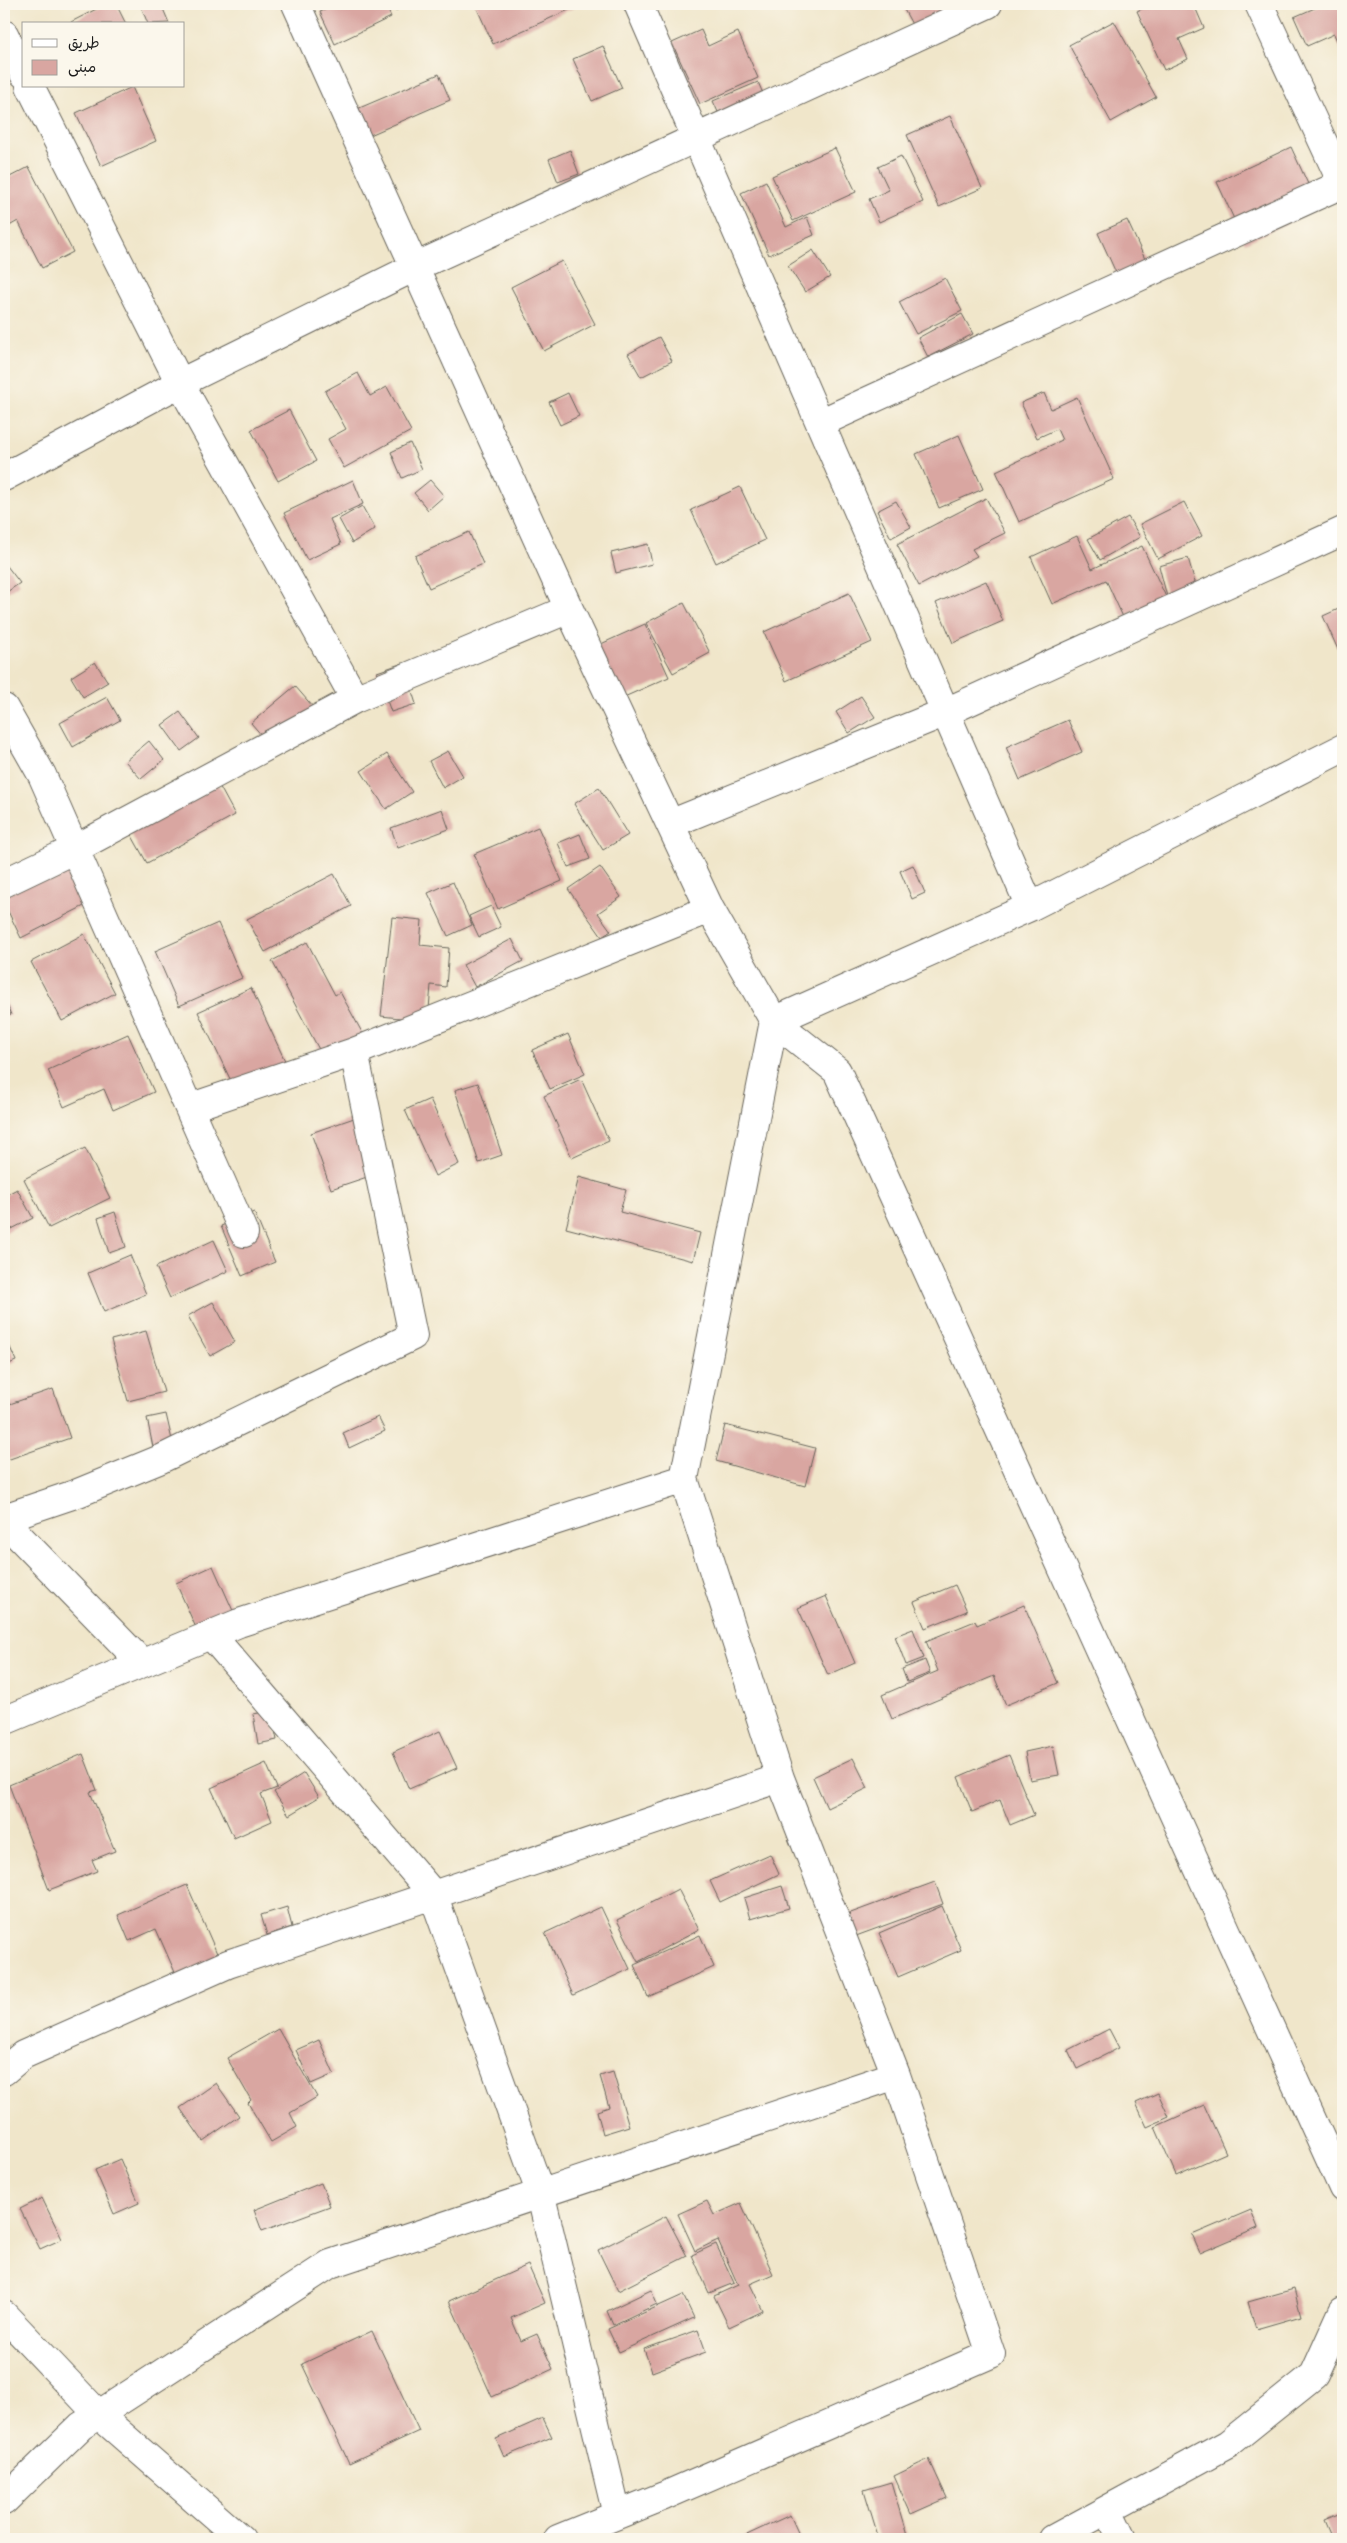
<svg xmlns="http://www.w3.org/2000/svg" width="1347" height="2543" viewBox="0 0 1347 2543" font-family="Kalam,'Playpen Sans Arabic',sans-serif">
	<style>
		.building { fill: #d9a6a1 }
		.lines { fill: none; stroke-linecap: round; stroke-linejoin: round }
		.minor-casing { stroke: #666359; stroke-width: 30 }
		.minor { stroke: #fff; stroke-width: 28 }
	</style>
	<rect width="100%" height="100%" fill="#fbf7ec"/>
	<filter id="ink" filterUnits="userSpaceOnUse"><feTurbulence type="fractalNoise" baseFrequency=".02" numOctaves="2"/><feDisplacementMap in="SourceGraphic" scale="10" xChannelSelector="R" yChannelSelector="G"/><feConvolveMatrix kernelMatrix="1 2 1 2 8 2 1 2 1" color-interpolation-filters="sRGB"/></filter>
	<filter id="wash" filterUnits="userSpaceOnUse"><feTurbulence type="fractalNoise" baseFrequency=".0096" numOctaves="4" result="noise"/><feDisplacementMap in="SourceGraphic" scale="20" xChannelSelector="R" yChannelSelector="G"/><feGaussianBlur stdDeviation="1.12" result="paint"/><feColorMatrix in="noise" values="0 0 0 0 0 0 0 0 0 0 0 0 0 0 0 0 0 1.4 0 .05"/><feComposite in="paint" operator="in"/></filter>
	<g filter="url(#wash)">
		<rect width="100%" height="100%" fill="#f0e6ca"/>
		<g id="blocks">
			<path class="building" d="M106,4H116L126,24H72L71,22Z
				M140,4H161L169,23L148,24Z
				M339,4H385L391,17L335,44L320,12Z
				M391,4H408L395,11Z
				M475,4H582L493,44Z
				M901,4H958L921,41Z
				M1153,4H1202L1195,7L1204,28L1179,39L1188,59L1164,70L1137,11Z
				M1324,4H1343V55L1334,34L1307,46L1294,17Z
				M1114,21L1156,97L1111,122L1069,45Z
				M701,30L708,46L738,32L758,78L700,104L672,43Z
				M603,46L622,88L592,101L573,59Z
				M439,74L450,100L361,139L350,112Z
				M758,82L771,112L727,132L713,101Z
				M132,87L156,141L101,166L76,113Z
				M950,116L982,188L939,207L907,135Z
				M1291,147L1319,208L1245,243L1217,182Z
				M835,148L856,192L793,221L772,176Z
				M570,150L579,174L558,182L549,159Z
				M901,156L923,202L879,222L869,199L889,190L878,167Z
				M29,167L73,252L42,268L18,221L4,229V180Z
				M766,181L786,227L807,217L814,235L769,255L741,193Z
				M1127,220L1151,272L1122,286L1098,233Z
				M813,250L830,277L805,292L788,266Z
				M562,261L595,324L544,351L511,287Z
				M945,278L962,311L916,334L899,302Z
				M962,314L973,334L928,357L918,338Z
				M659,337L672,361L641,377L628,354Z
				M358,373L370,396L387,387L411,431L344,468L328,439L346,429L325,391Z
				M568,393L579,416L560,425L549,402Z
				M1044,393L1051,409L1077,397L1114,479L1019,522L996,471L1062,440L1057,429L1037,438L1021,403Z
				M289,410L316,461L278,481L251,430Z
				M959,435L983,489L939,508L916,454Z
				M410,443L422,469L402,478L391,452Z
				M353,480L363,504L330,519L341,544L307,560L284,513Z
				M430,480L444,496L428,510L414,493Z
				M740,487L765,540L716,563L691,510Z
				M986,498L1005,533L972,549L977,556L919,586L897,544Z
				M896,501L911,527L891,538L877,511Z
				M1184,502L1202,536L1158,559L1140,524Z
				M362,506L375,529L352,543L339,519Z
				M1128,517L1140,537L1100,560L1088,539Z
				M469,532L483,564L429,588L415,556Z
				M1077,536L1092,569L1142,546L1166,597L1123,617L1106,580L1052,604L1031,557Z
				M648,544L652,564L616,573L611,553Z
				M1188,558L1201,603L1171,612L1159,566Z
				M7,566L20,583L4,594V569Z
				M986,581L1003,621L953,643L936,603Z
				M849,593L872,642L786,681L764,632Z
				M684,603L710,653L673,673L646,623Z
				M1343,607V661L1323,616Z
				M645,624L669,677L613,702L590,649Z
				M95,662L108,682L83,697L71,677Z
				M403,663L416,704L391,712L377,672Z
				M295,686L320,715L276,752L251,723Z
				M861,696L875,717L849,733L836,712Z
				M107,697L120,720L73,747L60,723Z
				M180,712L199,738L181,751L162,725Z
				M1068,720L1082,752L1020,780L1006,747Z
				M149,741L164,760L141,779L125,761Z
				M448,751L463,776L443,788L429,761Z
				M387,754L412,792L386,809L361,771Z
				M215,778L235,815L147,863L127,827Z
				M599,788L628,835L603,850L574,804Z
				M442,809L449,829L398,848L391,828Z
				M538,827L562,881L498,909L474,854Z
				M580,834L590,859L568,867L558,843Z
				M64,857L88,904L21,938L4,903V889Z
				M913,865L925,893L912,899L900,871Z
				M600,867L621,897L598,913L611,931L602,937L568,889Z
				M334,874L351,906L265,952L247,919Z
				M453,882L472,925L448,936L428,893Z
				M491,906L501,927L479,937L469,916Z
				M392,917L422,920L420,945L449,948L446,987L431,985L428,1021L381,1016Z
				M218,923L242,978L179,1006L155,951Z
				M84,934L115,993L62,1021L31,962Z
				M512,939L523,961L475,987L463,965Z
				M307,942L335,995L340,992L364,1036L323,1057L272,961Z
				M251,988L294,1080L242,1104L198,1012Z
				M4,997L11,1015L4,1018Z
				M128,1034L154,1092L113,1110L104,1089L64,1107L48,1070Z
				M568,1034L585,1074L550,1089L532,1050Z
				M581,1079L609,1141L572,1158L544,1096Z
				M478,1083L502,1155L479,1163L455,1090Z
				M430,1099L459,1164L435,1176L405,1110Z
				M354,1118L373,1175L331,1189L311,1133Z
				M85,1148L110,1198L49,1228L24,1179Z
				M579,1177L626,1190L620,1212L700,1233L693,1261L566,1228Z
				M17,1189L33,1218L4,1233V1196Z
				M115,1212L126,1247L109,1253L98,1218Z
				M254,1212L275,1262L242,1276L221,1226Z
				M214,1240L228,1271L170,1298L156,1267Z
				M130,1255L146,1294L104,1312L88,1273Z
				M213,1302L235,1342L210,1356L188,1316Z
				M146,1331L164,1392L128,1401L111,1340Z
				M6,1338L16,1361L4,1366V1339Z
				M53,1389L70,1438L4,1461V1406Z
				M166,1414L175,1453L155,1457L147,1418Z
				M378,1417L385,1431L349,1448L343,1433Z
				M725,1425L815,1448L805,1486L716,1461Z
				M213,1566L234,1613L197,1630L176,1583Z
				M955,1585L967,1611L925,1628L914,1602Z
				M826,1596L855,1663L828,1675L798,1608Z
				M1024,1605L1058,1683L1006,1705L994,1676L892,1719L882,1695L938,1671L926,1641L975,1621L977,1625Z
				M913,1629L924,1658L906,1665L895,1636Z
				M925,1660L930,1673L907,1682L902,1669Z
				M271,1711L277,1740L258,1744L253,1714Z
				M440,1731L457,1768L409,1789L393,1752Z
				M1053,1746L1059,1775L1030,1780L1025,1752Z
				M83,1754L97,1790L90,1792L115,1851L92,1860L97,1871L49,1890L9,1785Z
				M1009,1755L1034,1815L1010,1825L1000,1800L972,1812L958,1777Z
				M853,1758L868,1788L827,1808L813,1777Z
				M266,1763L277,1788L261,1794L272,1821L234,1838L211,1788Z
				M304,1773L319,1797L289,1815L274,1792Z
				M770,1854L779,1874L720,1902L710,1881Z
				M935,1882L943,1904L856,1936L848,1914Z
				M187,1885L219,1958L177,1977L156,1929L129,1941L118,1915Z
				M782,1886L789,1908L750,1919L744,1898Z
				M678,1889L699,1930L638,1962L617,1920Z
				M942,1906L961,1950L898,1977L879,1933Z
				M287,1907L292,1927L267,1935L261,1915Z
				M601,1907L630,1969L573,1995L545,1933Z
				M700,1935L714,1967L648,1997L634,1965Z
				M278,2029L317,2097L290,2113L297,2127L271,2142L248,2103L251,2100L227,2058Z
				M1109,2029L1119,2048L1077,2069L1068,2050Z
				M319,2040L334,2074L311,2084L296,2050Z
				M613,2072L629,2126L603,2134L597,2111L609,2107L600,2076Z
				M216,2083L239,2116L203,2141L180,2108Z
				M1158,2093L1169,2117L1147,2127L1136,2103Z
				M1204,2105L1226,2153L1176,2175L1155,2127Z
				M120,2159L139,2203L114,2214L95,2170Z
				M321,2183L330,2206L262,2231L254,2210Z
				M42,2198L62,2239L40,2249L20,2209Z
				M707,2201L714,2215L741,2203L773,2274L750,2284L763,2311L729,2327L714,2296L738,2285L718,2240L695,2251L678,2214Z
				M1251,2210L1258,2228L1200,2253L1192,2235Z
				M666,2216L687,2256L618,2291L598,2250Z
				M716,2244L734,2283L709,2293L692,2255Z
				M528,2265L545,2303L511,2318L521,2341L537,2334L553,2369L492,2397L449,2301Z
				M1294,2289L1301,2316L1256,2329L1248,2302Z
				M651,2290L657,2304L613,2325L607,2311Z
				M683,2295L694,2318L619,2352L608,2329Z
				M698,2330L706,2352L652,2372L644,2349Z
				M372,2331L419,2431L349,2463L302,2364Z
				M543,2418L552,2437L504,2457L496,2439Z
				M929,2459L947,2498L911,2514L894,2476Z
				M891,2482L908,2539H879L864,2490Z
				M1343,2512V2539H1332L1324,2520Z
				M790,2515L801,2539H738Z"/>
		</g>
	</g>
	<g filter="url(#ink)">
		<use href="#blocks" fill-opacity="0" stroke="#666359" stroke-width="1"/>
		<g class="lines">
			<defs>
				<path id="minor" d="M296,4L569,609L710,909L774,1021L837,1071L1343,2188
					M638,4L1030,907
					M1259,4L1343,185
					M4,34L24,74
					M30,86L180,383L355,699
					M820,423L1342,184
					M4,477L180,383L415,267L988,4
					M4,708L42,775L244,1233
					M670,824L946,712L1343,531
					M4,883L75,849L355,699L569,609
					M189,1108L354,1052L710,909
					M4,1518L78,1493L161,1459L413,1336L354,1052
					M4,1521L142,1663
					M211,1635L433,1894L540,2192L617,2515
					M4,1721L239,1623L684,1479L774,1021L1030,907L1343,748
					M4,2071L23,2055L228,1964L780,1778
					M4,2315L99,2415L241,2539
					M4,2501L81,2426L330,2264L896,2075
					M1108,2510L1122,2539
					M558,2539L664,2496L991,2354L896,2075L780,1778L684,1479
					M1053,2539L1228,2444L1314,2375L1343,2311"/>
			</defs>
			<use href="#minor" class="minor-casing"/>
			<use href="#minor" class="minor"/>
		</g>
	</g>
	<rect width="1347" height="2543" fill="none" stroke="#fbf7ec" stroke-width="20"/>
	<rect x="22" y="22" width="162" height="65" fill="#fbf7ec" stroke="#a29f99"/>
	<rect x="32" y="39" width="25" height="8" fill="#ffffff" stroke="#a29f99"/>
	<text x="68" y="48" font-size="15" fill="#1c1c1c">طريق</text>
	<rect x="32" y="60" width="25" height="15" fill="#d9a6a1" stroke="#a29f99"/>
	<text x="68" y="72" font-size="15" fill="#1c1c1c">مبنى</text>
</svg>
